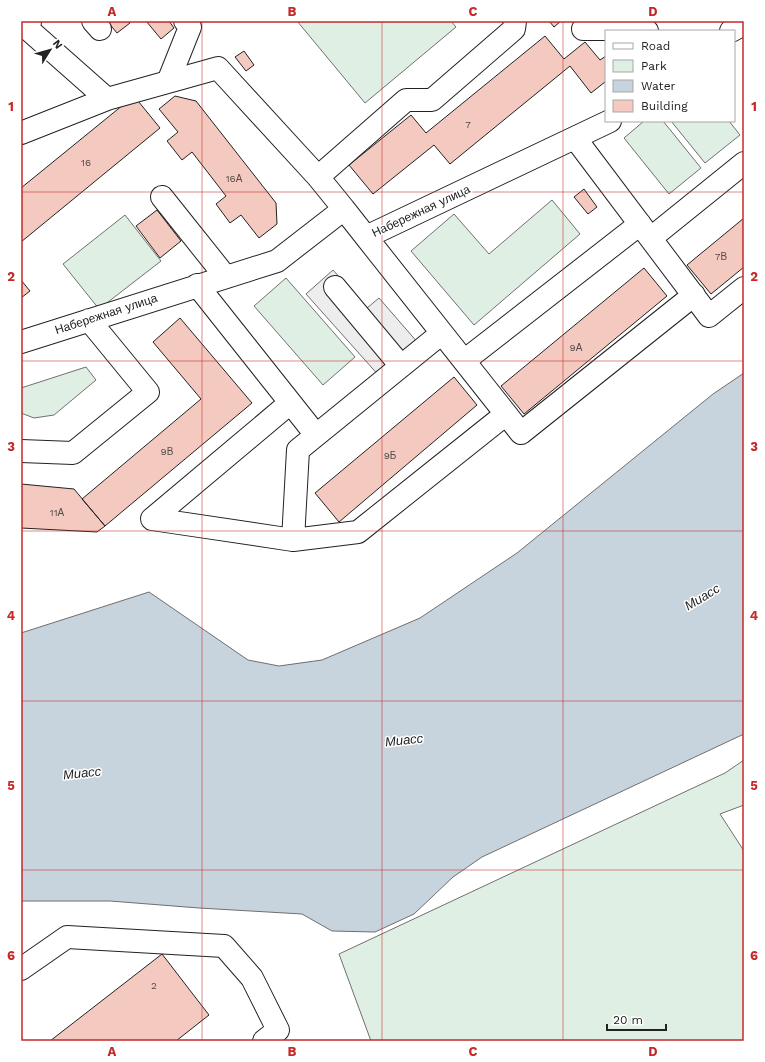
<svg xmlns="http://www.w3.org/2000/svg" width="765" height="1062" viewBox="0 0 765 1062" font-family="'Work Sans',sans-serif">
	<style>
		.green { fill: #e0efe3; stroke: #6f6f6f }
		.parking { fill: #ededed; stroke: #6f6f6f }
		.water { fill: #c7d3dd; stroke: #6f6f6f }
		.building { fill: #f3c9c0; stroke: #222 }
		.lines { fill: none; stroke-linecap: round; stroke-linejoin: round }
		.minor-casing { stroke: #222; stroke-width: 24 }
		.minor { stroke: #fff; stroke-width: 22 }
		.grid { fill: none; stroke: #c62828; stroke-width: 1; stroke-opacity: 0.55 }
		.labels { text-anchor: middle; dominant-baseline: central; stroke-width: 3; stroke-linejoin: round; paint-order: stroke }
		.number-label { font-size: 10px; fill: #564c4a }
		.street-label { font-size: 12px; fill: #222; stroke: #fff }
		.water-label { font-size: 13px; font-style: italic; fill: #222; stroke: #fff }
		.neatline { fill: none; stroke: #c62828; stroke-width: 1.5 }
		.grid-label { font-size: 13px; text-anchor: middle; font-weight: bold; fill: #c62828 }
	</style>
	<rect width="100%" height="100%" fill="#fff"/>
	<path class="green" d="M297,21H451L456,27L365,103Z
		M644,121H663L701,168L669,194L624,138Z
		M671,121H729L740,135L705,163Z
		M552,200L580,234L474,325L411,251L454,214L489,254Z
		M125,215L161,261L99,309L63,264Z
		M286,278L355,357L323,385L254,306Z
		M86,367L96,380L54,415L34,418L21,413V388Z
		M744,760V805L720,814L744,851V1041H371L339,954L725,773Z"/>
	<path class="parking" d="M333,270L367,308L379,298L419,344L381,378L306,294Z"/>
	<path class="water" d="M744,373V734L482,857L453,877L414,914L375,932L332,931L302,914L199,908L110,901H21V633L149,592L248,660L279,666L322,660L420,618L517,553L713,394Z"/>
	<path class="building" d="M107,21H129L130,23L117,33Z
		M146,21H169L174,28L161,39Z
		M549,21H561L554,27Z
		M545,36L564,59L585,42L600,60L606,56V84L605,82L591,93L570,66L450,164L434,145L373,194L349,165L411,115L426,133Z
		M244,51L254,65L246,71L235,57Z
		M134,96L160,128L21,242V188Z
		M175,96L196,101L276,203L277,224L259,238L241,215L230,223L216,204L226,196L192,152L182,160L167,141L178,132L159,109Z
		M584,189L597,207L588,214L574,197Z
		M157,210L181,241L160,258L136,226Z
		M744,218V267L711,294L687,265Z
		M644,268L667,296L524,414L501,386Z
		M21,280L30,291L21,298Z
		M180,318L252,403L105,526L82,499L201,399L153,342Z
		M454,377L477,405L339,522L315,493Z
		M21,484L74,489L105,526L97,532L21,528Z
		M162,954L209,1015L176,1041H50Z"/>
	<g class="lines">
		<defs>
			<path id="minor" d="M30,21L29,30L107,99
				M93,21L100,29
				M583,29H645L647,31
				M731,31L744,24
				M168,82L190,27L185,21
				M21,133L107,99L218,68L318,177L344,209
				M575,138L709,316L744,288
				M318,177L406,100H432L514,29L515,21
				M162,197L225,276
				M366,237L521,433L694,295
				M651,238L744,163
				M197,285L316,435
				M335,287L401,366
				M21,342L277,261L344,209L366,237L610,121
				M464,361L640,224
				M290,403L152,519L293,540L358,532L506,414
				M21,451L73,453L148,392L89,320
				M293,540L298,450L442,333
				M21,969L67,937L224,946L252,978L278,1030L264,1041"/>
		</defs>
		<use href="#minor" class="minor-casing"/>
		<use href="#minor" class="minor"/>
	</g>
	<path class="grid" d="M202,21V1041M382,21V1041M563,21V1041M21,192H744M21,361H744M21,531H744M21,701H744M21,870H744"/>
	<g class="labels">
		<g class="number-label">
			<text x="468" y="124">7</text>
			<text x="86" y="162">16</text>
			<text x="234" y="178">16А</text>
			<text x="721" y="256">7В</text>
			<text x="576" y="347">9А</text>
			<text x="167" y="451">9В</text>
			<text x="390" y="455">9Б</text>
			<text x="57" y="512">11А</text>
			<text x="154" y="985">2</text>
		</g>
		<g class="street-label">
			<text transform="translate(421 211) rotate(-25)">Набережная улица</text>
			<text transform="translate(106 314) rotate(-18)">Набережная улица</text>
		</g>
		<g class="water-label">
			<text transform="translate(702 597) rotate(-31)">Миасс</text>
			<text transform="translate(404 740) rotate(-6)">Миасс</text>
			<text transform="translate(82 773) rotate(-6)">Миасс</text>
		</g>
	</g>
	<rect width="765" height="1062" fill="none" stroke="#ffffff" stroke-width="44"/>
	<rect x="605" y="30" width="130" height="92" fill="#ffffff" stroke="#a7a7a7"/>
	<rect x="613" y="43" width="20" height="6" fill="#ffffff" stroke="#a7a7a7"/>
	<text x="641" y="50" font-size="12" fill="#222222">Road</text>
	<rect x="613" y="60" width="20" height="12" fill="#e0efe3" stroke="#a7a7a7"/>
	<text x="641" y="70" font-size="12" fill="#222222">Park</text>
	<rect x="613" y="80" width="20" height="12" fill="#c7d3dd" stroke="#a7a7a7"/>
	<text x="641" y="90" font-size="12" fill="#222222">Water</text>
	<rect x="613" y="100" width="20" height="12" fill="#f3c9c0" stroke="#a7a7a7"/>
	<text x="641" y="110" font-size="12" fill="#222222">Building</text>
	<g transform="translate(50 50) rotate(53)" stroke="#ffffff" stroke-width="3" paint-order="stroke">
	<path d="M0-3L7 15L0 10L-7 15Z" fill="#222222"/>
	<text y="-6" font-size="11" font-weight="bold" text-anchor="middle" fill="#222222">N</text>
	</g>
	<path d="M607 1024v6h59v-6" fill="none" stroke="#222222" stroke-width="2"/>
	<text x="613" y="1024" font-size="12" fill="#222222" stroke="#ffffff" stroke-width="3" paint-order="stroke">20 m</text>
	<rect x="22" y="22" width="721" height="1018" class="neatline"/>
	<g class="grid-label">
		<text x="112" y="16">A</text>
		<text x="292" y="16">B</text>
		<text x="473" y="16">C</text>
		<text x="653" y="16">D</text>
		<text x="11" y="111">1</text>
		<text x="754" y="111">1</text>
		<text x="11" y="281">2</text>
		<text x="754" y="281">2</text>
		<text x="11" y="451">3</text>
		<text x="754" y="451">3</text>
		<text x="11" y="620">4</text>
		<text x="754" y="620">4</text>
		<text x="11" y="790">5</text>
		<text x="754" y="790">5</text>
		<text x="11" y="960">6</text>
		<text x="754" y="960">6</text>
		<text x="112" y="1056">A</text>
		<text x="292" y="1056">B</text>
		<text x="473" y="1056">C</text>
		<text x="653" y="1056">D</text>
	</g>
</svg>
